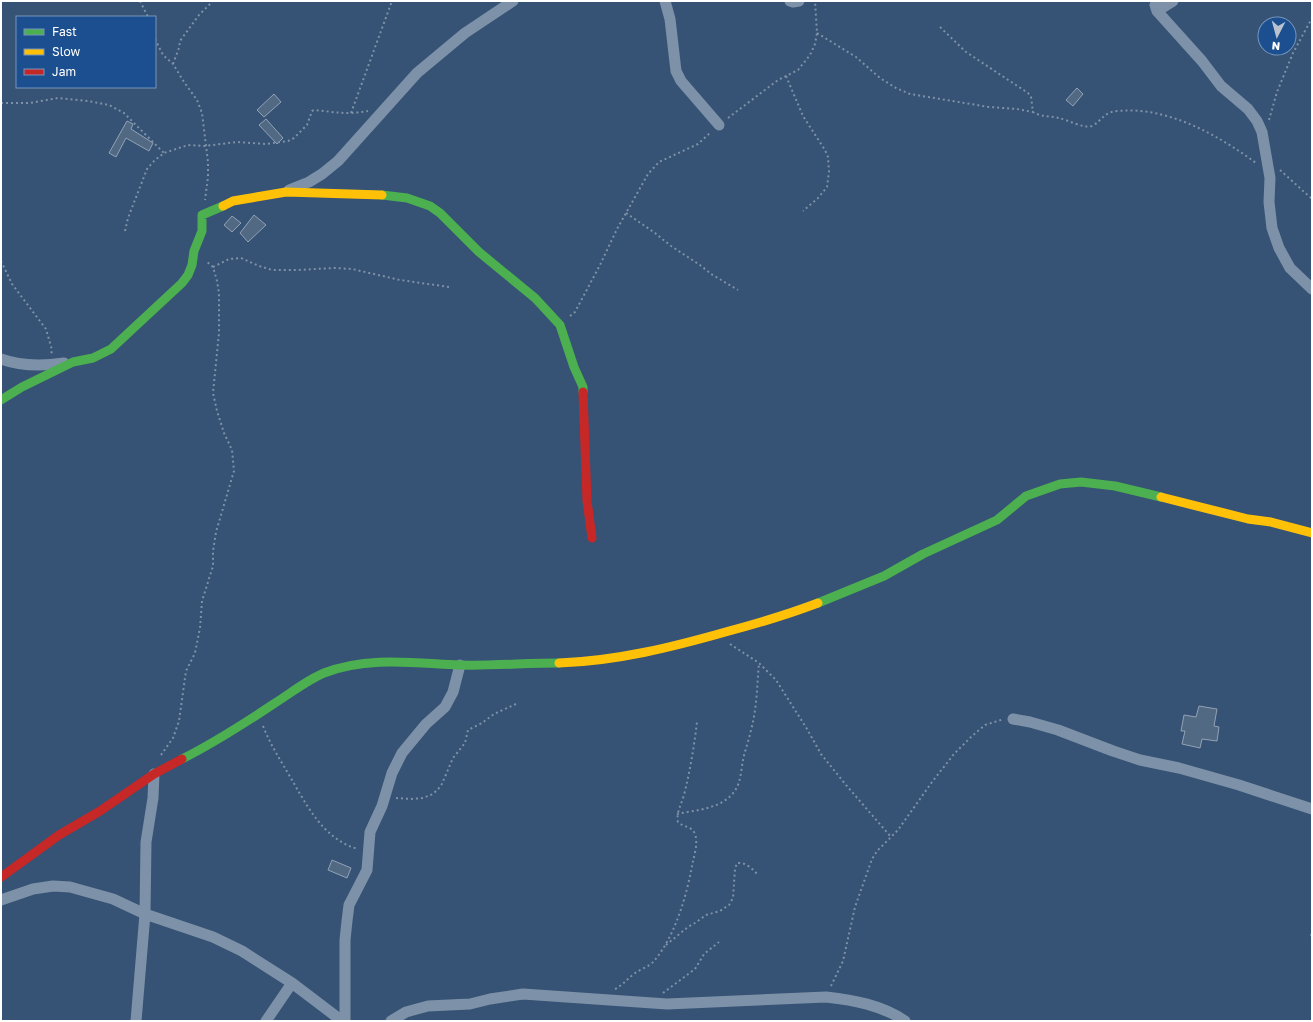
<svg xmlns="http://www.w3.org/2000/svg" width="1313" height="1022" viewBox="0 0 1313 1022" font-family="'Golos Text',sans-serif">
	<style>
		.building { fill: #526984; stroke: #92a2b6 }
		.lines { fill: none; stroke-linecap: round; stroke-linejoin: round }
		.path { stroke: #7d92a8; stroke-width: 2; stroke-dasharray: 2 3; stroke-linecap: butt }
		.street { stroke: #7d92a8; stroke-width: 11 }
		.fast { stroke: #4caf50; stroke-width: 9 }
		.slow { stroke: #ffc107; stroke-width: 9 }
		.jam { stroke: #c62828; stroke-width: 9 }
	</style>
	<rect width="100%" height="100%" fill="#365274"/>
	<path class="building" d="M1077,88L1083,94L1073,106L1066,100Z
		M274,94L281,102L264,117L257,110Z
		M266,119L283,138L277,144L259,125Z
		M127,121L133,124L131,129L153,143L149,151L126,138L116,157L109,153Z
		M254,215L266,225L248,242L240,233Z
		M232,216L241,223L232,232L224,225Z
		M1199,706L1217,709L1214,726L1219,727L1217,741L1202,739L1200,748L1182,744L1185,731H1181L1184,715L1196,717Z
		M332,860L351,868L347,878L328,870Z"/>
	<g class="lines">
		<path class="path" d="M140,1L148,17
			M940,27L966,52L1028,93L1031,97L1033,112C1041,117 1050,116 1059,118C1068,120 1084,129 1092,126C1102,121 1103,112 1118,111C1167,106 1218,135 1256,163
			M817,33L856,57L880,78L896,88L910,94L989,107L1017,109L1033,112
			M155,39L163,55L173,64L184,82L197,100L202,113L208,162V177L205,200
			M173,64L179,48L180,41L199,15L213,1
			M786,76L803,116L825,150L828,157L829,172L827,187L818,198L803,211
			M1,103H30L58,98L88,101L109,105L124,113L164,153
			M351,113L392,1
			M728,118L778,80L798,70L810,55L815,44L817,33L815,1
			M1269,120L1277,92L1293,53L1312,18
			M1280,170L1312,199
			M626,213L655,233L671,246L700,265L711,274L738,290
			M125,231L128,218L147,169L155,160L164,153L188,145L205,146L237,142L266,144L288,141L294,138L307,125L312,111L314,110C335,112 346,115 368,111
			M1,261L12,284L21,296L46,329L52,350L51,355
			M213,267L229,259L241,258L259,266L272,270H298L334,268L352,269L400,280L449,287
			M570,316L575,312L600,265L617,229L648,174L659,162L698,144L711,132
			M730,644L759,663L776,680L807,729L821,754L846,785L891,837
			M263,726C271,746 281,761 292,780C308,808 325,840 358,849
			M161,755L173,738L179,721L186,671L195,653L200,628L202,601L213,566V551L216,532L234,471L232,450L224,433L217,411L213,393L219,333V293L217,281L213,267L206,261
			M396,798L411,799L423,798L433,794L441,786L453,758L465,743L468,730L482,723L494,714L516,704
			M677,814C696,810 721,809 734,792C741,783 741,770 743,760C745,750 749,740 751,730C757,708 757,685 759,663
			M1311,934L1312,940
			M666,945L688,927L695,923L706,915L720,911L729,905L733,898L735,869L737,863C745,862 752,868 757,874
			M831,986L843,961L855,907L872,859L877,851L898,830L932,782L954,754L972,736L985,725L1004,719
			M615,989C623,985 627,979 634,974C640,969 649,967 654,961C676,935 687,894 693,861C695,853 698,842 695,834C692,826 683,827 678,822C676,813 681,805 684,795C690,771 694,747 697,722
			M663,993L695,969L704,954L719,942"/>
		<path class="street" d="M665,1L670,19L676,71L681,81L719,125
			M790,1L793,2L799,1
			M1156,1L1157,11L1202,61L1221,86L1248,109L1257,121L1262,132L1270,178L1269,202L1272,228L1279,248L1290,268L1312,289
			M1155,5L1157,11L1173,1
			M289,190L309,182L322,174L338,161L417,73L465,33L513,1
			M1,359C20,366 44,366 64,363
			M1013,719L1030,722L1058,730L1113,751L1140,760L1179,768L1239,785L1312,809
			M1,900L33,889L53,886L70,887L113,899L145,914L213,937L242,951L292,983L342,1021
			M136,1021L145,914L146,842L153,798L154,774
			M266,1021L292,983
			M345,1021V940L347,921L349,905L367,870L370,832L382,806L392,773L402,753L426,724L445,707L453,692L460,665
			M391,1021L406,1012L428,1006L470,1004L490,999L523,994L667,1004L826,997C853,1000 882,1005 905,1021"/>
		<path class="fast" d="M382,195L407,198L430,206L440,213L479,252L535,298L560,325L574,367L583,387V392
			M1,400L22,387L73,362L93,358L111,349L182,283L188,275L192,265L194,251L202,231V215L223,206
			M818,603L884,576L923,554L997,520L1026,496L1060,484L1081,482L1115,486L1161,497
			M182,759C214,743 245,723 275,703C291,693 307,680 324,673C367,656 414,663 459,665C492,666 526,663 559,663"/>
		<path class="slow" d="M223,206L233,201L286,192L382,195
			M1161,497L1248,519L1271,522L1312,533
			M559,663C617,661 673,647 729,631C759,623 789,614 818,603"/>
		<path class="jam" d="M583,392L587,501L592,538
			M1,877L59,835L100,811L154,774L182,759"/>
	</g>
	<rect width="1313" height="1022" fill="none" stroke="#ffffff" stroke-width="4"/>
	<rect x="16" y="16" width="140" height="72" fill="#1b4f8f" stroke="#7695bc"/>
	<rect x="24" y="29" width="20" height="6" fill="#4caf50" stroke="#7695bc"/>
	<text x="52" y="36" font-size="12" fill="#ffffff">Fast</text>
	<rect x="24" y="49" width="20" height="6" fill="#ffc107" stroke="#7695bc"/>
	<text x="52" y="56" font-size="12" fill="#ffffff">Slow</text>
	<rect x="24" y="69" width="20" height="6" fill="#c62828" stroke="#7695bc"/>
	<text x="52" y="76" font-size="12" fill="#ffffff">Jam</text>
	<g transform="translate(1277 36) rotate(186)"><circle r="19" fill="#1b4f8f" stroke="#7695bc"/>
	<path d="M0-3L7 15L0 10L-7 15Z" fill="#b9c2ce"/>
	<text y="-6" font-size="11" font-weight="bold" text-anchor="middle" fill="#ffffff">N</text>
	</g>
</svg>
